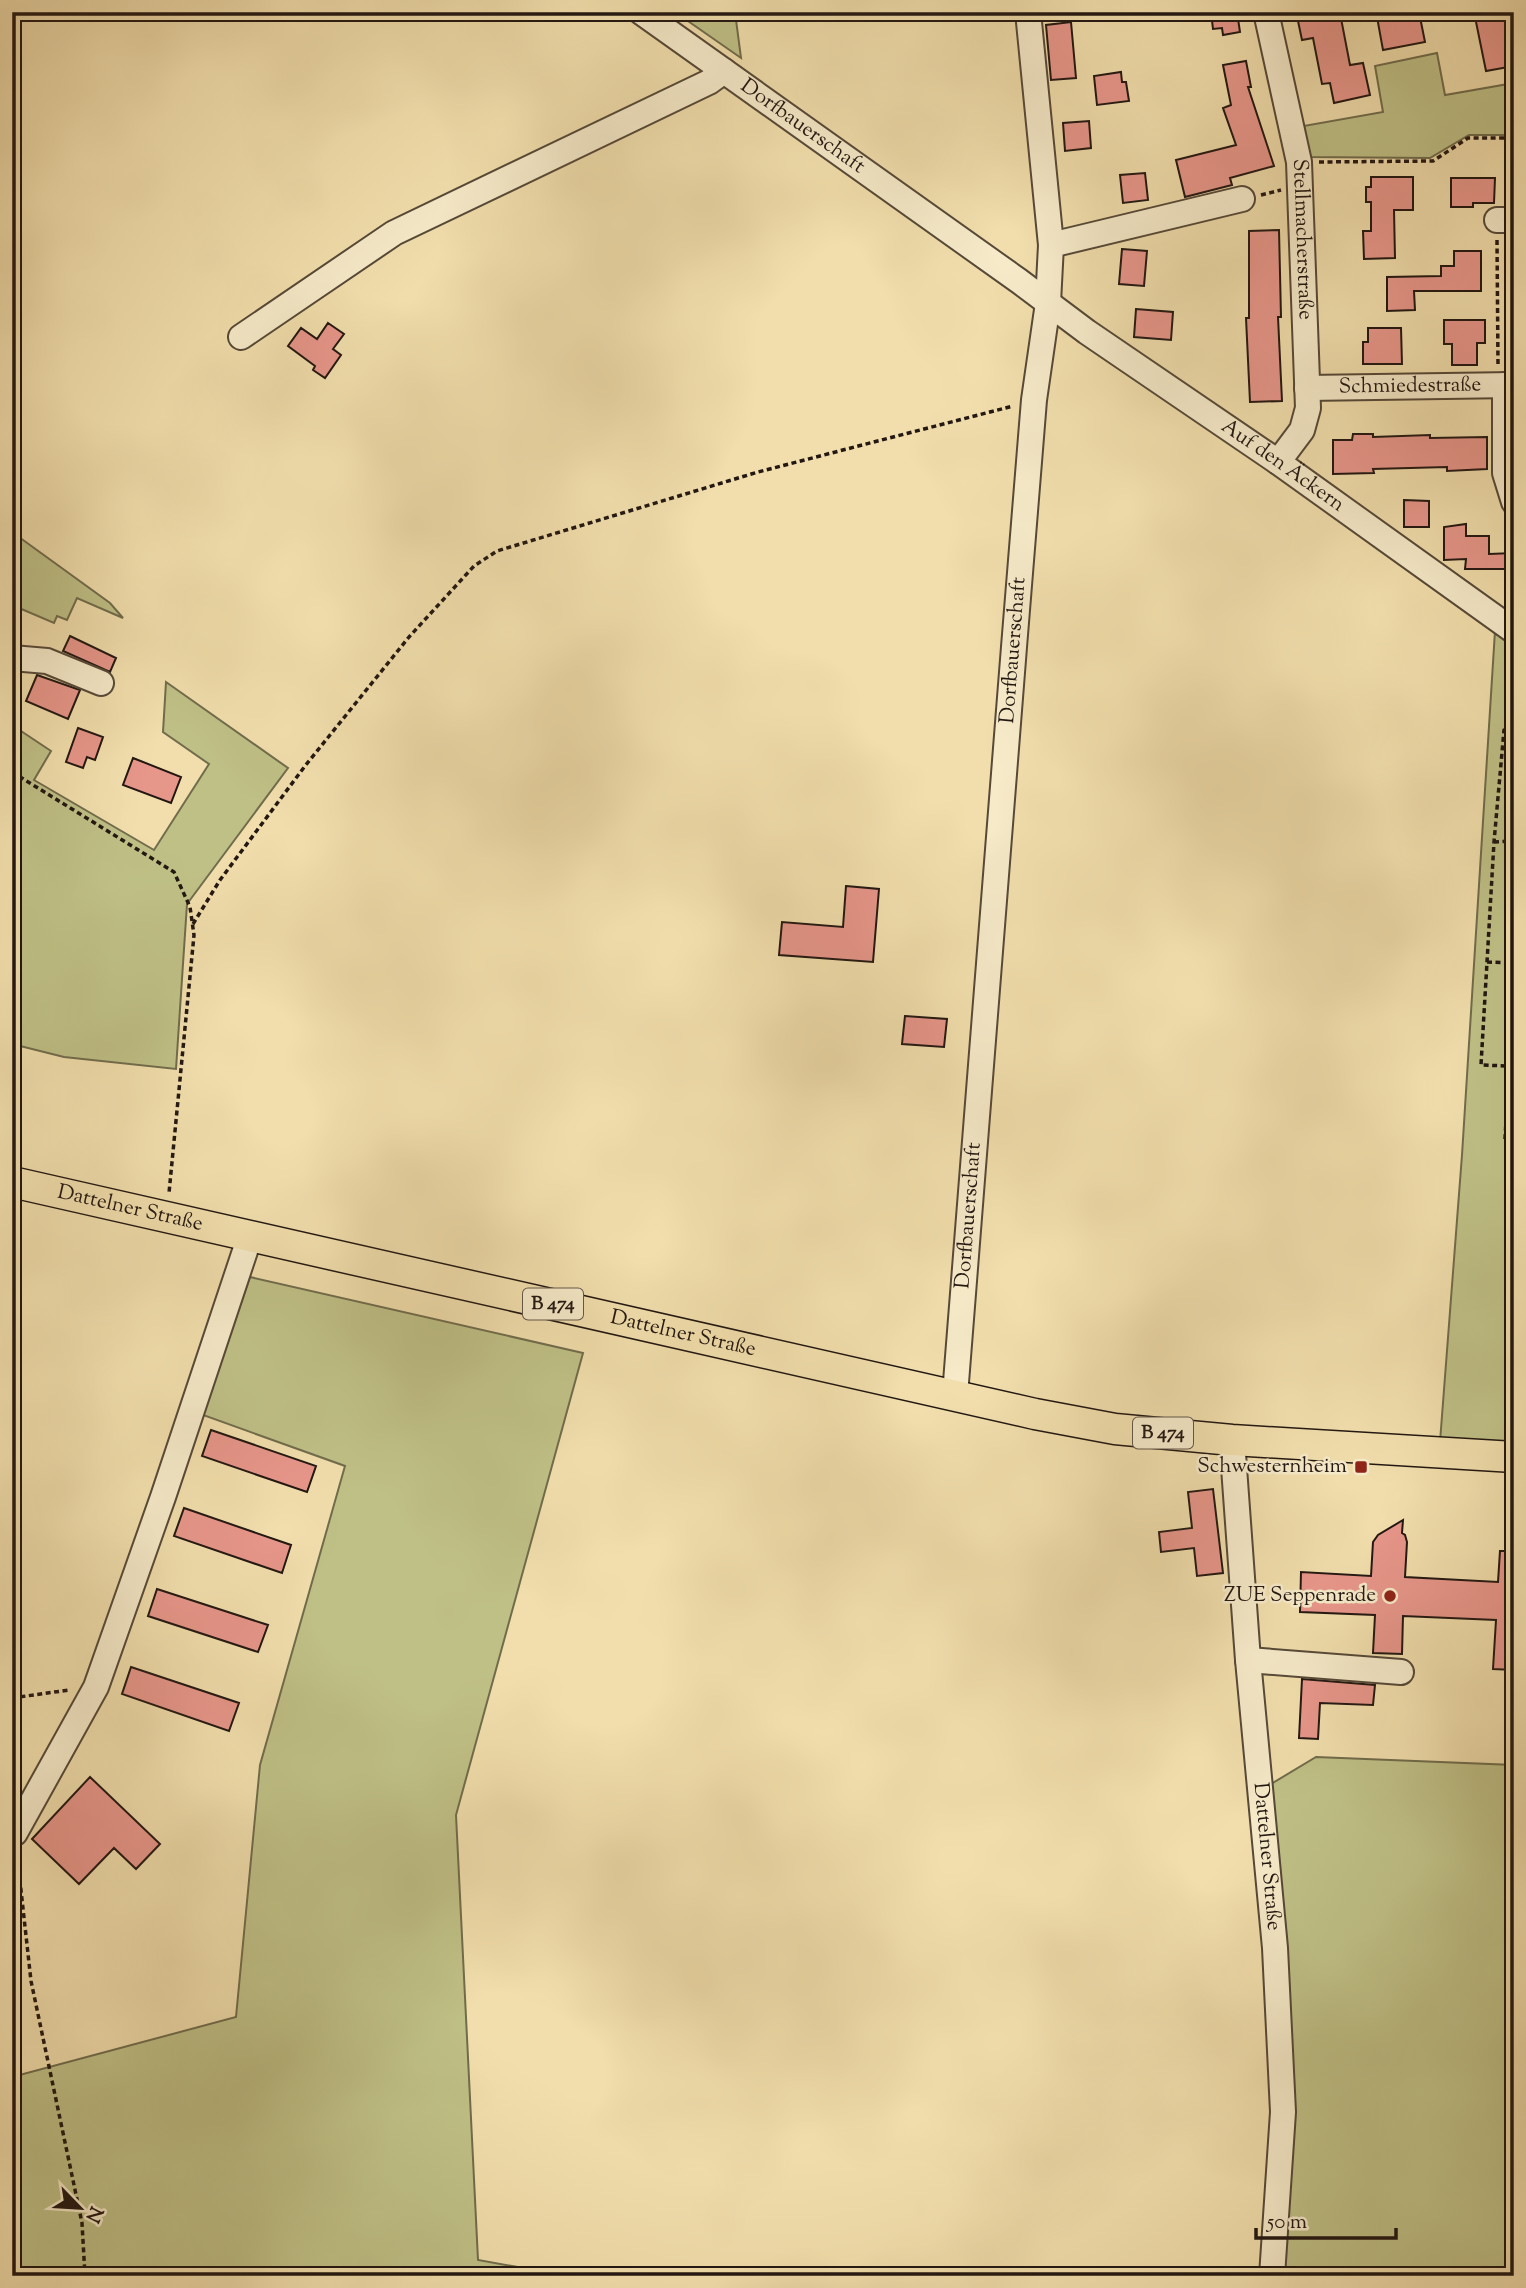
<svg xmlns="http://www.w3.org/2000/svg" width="1526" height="2288" viewBox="0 0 1526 2288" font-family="'Sorts Mill Goudy',serif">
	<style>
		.green { fill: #bfc086; stroke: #706c4c; stroke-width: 2 }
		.building { fill: #e7968a; stroke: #221712; stroke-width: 2 }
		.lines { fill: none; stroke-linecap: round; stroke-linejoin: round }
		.minor-casing { stroke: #564938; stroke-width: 28 }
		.major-casing { stroke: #221712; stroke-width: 33 }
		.path { stroke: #221712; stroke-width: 3.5; stroke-dasharray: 5 3.5; stroke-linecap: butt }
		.minor { stroke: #f6eac9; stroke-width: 24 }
		.major { stroke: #f1deac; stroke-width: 30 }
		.poi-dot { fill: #8f2418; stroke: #f6eac9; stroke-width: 2.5 }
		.labels { text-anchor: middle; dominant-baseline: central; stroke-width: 5; stroke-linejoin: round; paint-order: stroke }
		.shield { fill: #f6eac9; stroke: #625649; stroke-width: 2 }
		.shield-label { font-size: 19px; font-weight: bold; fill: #221712 }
		.street-label { font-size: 21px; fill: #221712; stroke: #f6eac9 }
		.poi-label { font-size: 21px; fill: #221712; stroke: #f6eac9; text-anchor: end }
	</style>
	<rect width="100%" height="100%" fill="#f1deac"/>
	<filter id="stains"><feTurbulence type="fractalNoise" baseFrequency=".00286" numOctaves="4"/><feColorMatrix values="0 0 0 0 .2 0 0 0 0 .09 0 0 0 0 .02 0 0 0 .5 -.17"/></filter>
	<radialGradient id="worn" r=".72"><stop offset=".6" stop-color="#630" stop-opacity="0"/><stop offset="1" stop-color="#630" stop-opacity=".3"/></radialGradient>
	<path class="green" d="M675,12H735L741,58Z
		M1437,53L1445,95L1514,83V135H1469L1430,158L1304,157L1298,127L1383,112L1375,66Z
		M12,532L110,603L123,618L77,598L67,620L57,616L54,623L12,605Z
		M1495,631L1514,645V1445L1440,1442L1462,1155Z
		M166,682L288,768L187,904L176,1069L64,1057L12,1044V725L51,751L34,780L154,850L209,764L163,732Z
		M250,1277L583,1353L456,1815L478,2260L568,2276H12V2077L236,2017L260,1765L345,1466L203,1415Z
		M1316,1757L1514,1765V2276H1277L1266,1787Z"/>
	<path class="building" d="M1211,12H1237L1240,32L1223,35L1222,28L1213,29Z
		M1327,12L1330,14L1340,13L1350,65L1363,63L1370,95L1334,103L1330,83L1322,84L1313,38L1302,40L1298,21L1319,17L1321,13Z
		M1400,12H1419L1425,42L1383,50L1377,17Z
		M1474,12H1505L1514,66L1486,71Z
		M1071,22L1076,78L1051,80L1046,25Z
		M1246,61L1251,87H1248L1274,166L1230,178L1232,185L1185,197L1176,160L1236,145L1223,108L1231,105L1223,65Z
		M1121,72L1122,82H1126L1129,101L1097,105L1094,76Z
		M1089,121L1091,148L1065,151L1063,123Z
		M1145,173L1148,200L1123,203L1120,175Z
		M1371,177H1413V210H1394L1395,258L1364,259L1363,231H1371V202H1366V187H1371Z
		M1451,178H1495L1494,203H1473V207H1451Z
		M1279,230L1281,317H1278L1282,401L1250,402L1246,318H1249V231Z
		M1122,249L1147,251L1144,286L1119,284Z
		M1454,251H1481V291H1414L1415,310L1387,311V277L1441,276V266H1454Z
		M1136,309L1173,312L1171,340L1134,337Z
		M1444,320H1485V343H1477V365H1452V344H1444Z
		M328,323L344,334L333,349L341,355L325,378L313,370L315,366L288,346L301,328L317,339Z
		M1368,328H1401L1402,364H1363V342H1368Z
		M1353,434H1373V437L1430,435V438L1487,437V469L1447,471V467L1373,469L1374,473L1333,474V440H1352Z
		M1404,500L1429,501V527H1404Z
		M1466,524V536H1489V554L1514,553V569H1465L1466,559L1444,560V527Z
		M70,636L116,658L110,672L63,651Z
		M37,675L80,690L68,719L26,701Z
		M78,728L103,737L95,760L87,757L83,768L66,762Z
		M133,758L181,777L171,803L123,785Z
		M846,886L879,889L873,962L779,955L782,922L843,927Z
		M905,1016L947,1019L944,1047L902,1044Z
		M211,1430L316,1466L307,1492L202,1456Z
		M1213,1489L1223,1573L1197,1576L1194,1548L1161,1552L1159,1532L1192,1528L1188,1492Z
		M184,1508L291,1545L282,1573L174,1536Z
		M1403,1520L1402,1533L1405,1535L1407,1542L1405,1577L1498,1582L1500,1551H1514V1670L1493,1669L1496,1620L1403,1616L1402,1654L1373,1653L1375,1615L1300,1612L1301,1572L1371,1576L1373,1542L1378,1535Z
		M157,1589L268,1625L258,1652L148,1616Z
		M131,1667L239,1703L229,1731L122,1694Z
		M1302,1679L1375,1685L1373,1705L1320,1703L1318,1739L1299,1738Z
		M90,1777L160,1844L136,1869L114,1848L79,1884L32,1839Z"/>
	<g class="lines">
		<defs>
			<g id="minor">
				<path id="s1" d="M641,12L1019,281L1087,332L1278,462L1514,631"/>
				<path id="s2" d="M1266,12L1299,162L1308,408L1302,430L1278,462"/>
				<path d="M1497,220H1514"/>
				<path d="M1051,245L1242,199"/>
				<path d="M241,337L394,233L709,82L724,71"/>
				<path d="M1505,385V473L1514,502"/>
				<path id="s3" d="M1307,388L1514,385"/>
				<path d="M12,658L47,661L101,683"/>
				<path id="s4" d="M955,1395L1014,647L1034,400L1048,303L1051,245L1028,12"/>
				<path id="s5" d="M1232,1440L1248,1660L1275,1948L1283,2112L1272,2276"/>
				<path d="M1248,1660L1401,1672"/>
				<path d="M15,1833L96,1687L163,1497L250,1236"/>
			</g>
			<g id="major">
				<path id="s6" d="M12,1182L1035,1414L1115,1429L1232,1440L1514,1457"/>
			</g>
		</defs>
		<use href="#minor" class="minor-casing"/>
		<use href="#major" class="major-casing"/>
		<path class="path" d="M1319,162L1433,161L1468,138H1514
			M1261,195L1281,190
			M1497,240L1498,365
			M1514,731L1504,730L1494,842L1481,1065L1509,1066L1505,1139L1514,1140
			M12,772L174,872L190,907L194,935L169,1193
			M1494,842L1514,841
			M193,924L220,880L305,766L409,637L474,566L497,551L758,472L1013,406
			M1487,962L1514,963
			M1514,998L1509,1066L1514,1067
			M12,1698L69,1690
			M17,1854L31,1981L82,2223L85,2276"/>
		<use href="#minor" class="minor"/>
		<use href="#major" class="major"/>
	</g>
	<g class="poi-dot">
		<rect x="1354" y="1460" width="14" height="14" rx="3.5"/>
		<circle cx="1390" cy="1596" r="7"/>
	</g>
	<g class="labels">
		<g class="shield">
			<rect x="523" y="1288.5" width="60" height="31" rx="5"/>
			<rect x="1133" y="1417.5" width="60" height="31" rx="5"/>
		</g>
		<g class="shield-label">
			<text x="553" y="1304">B 474</text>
			<text x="1163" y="1433">B 474</text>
		</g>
		<g class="street-label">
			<text stroke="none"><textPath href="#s1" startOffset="198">Dorfbauerschaft</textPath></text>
			<text stroke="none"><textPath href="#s2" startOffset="231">Stellmacherstraße</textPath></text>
			<text stroke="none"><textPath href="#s3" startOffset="103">Schmiedestraße</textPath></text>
			<text stroke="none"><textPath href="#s1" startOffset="786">Auf den Äckern</textPath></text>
			<text stroke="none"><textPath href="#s4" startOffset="747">Dorfbauerschaft</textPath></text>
			<text stroke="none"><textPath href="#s6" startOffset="121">Dattelner Straße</textPath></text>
			<text stroke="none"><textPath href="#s4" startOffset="180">Dorfbauerschaft</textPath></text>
			<text stroke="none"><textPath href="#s6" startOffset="688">Dattelner Straße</textPath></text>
			<text stroke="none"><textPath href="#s5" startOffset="418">Dattelner Straße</textPath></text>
		</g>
		<g class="poi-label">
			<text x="1347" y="1467">Schwesternheim</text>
			<text x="1376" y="1596">ZUE Seppenrade</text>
		</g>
	</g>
	<rect width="1526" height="2288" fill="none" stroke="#f1deac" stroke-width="42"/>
	<rect x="14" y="14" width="1498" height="2260" fill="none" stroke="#221712" stroke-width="3.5"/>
	<rect x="21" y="21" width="1484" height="2246" fill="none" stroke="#221712" stroke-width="2"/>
	<g transform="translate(80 2208) rotate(115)" stroke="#f6eac9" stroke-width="5" paint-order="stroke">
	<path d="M0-5L12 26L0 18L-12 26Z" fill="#221712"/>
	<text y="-10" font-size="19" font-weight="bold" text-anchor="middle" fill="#221712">N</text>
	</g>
	<path d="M1256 2228v10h140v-10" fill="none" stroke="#221712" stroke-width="3.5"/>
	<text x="1267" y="2228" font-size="21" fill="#221712" stroke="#f6eac9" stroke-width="5" paint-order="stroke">50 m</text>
	<rect width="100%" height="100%" filter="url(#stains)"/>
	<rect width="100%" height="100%" fill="url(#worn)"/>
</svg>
